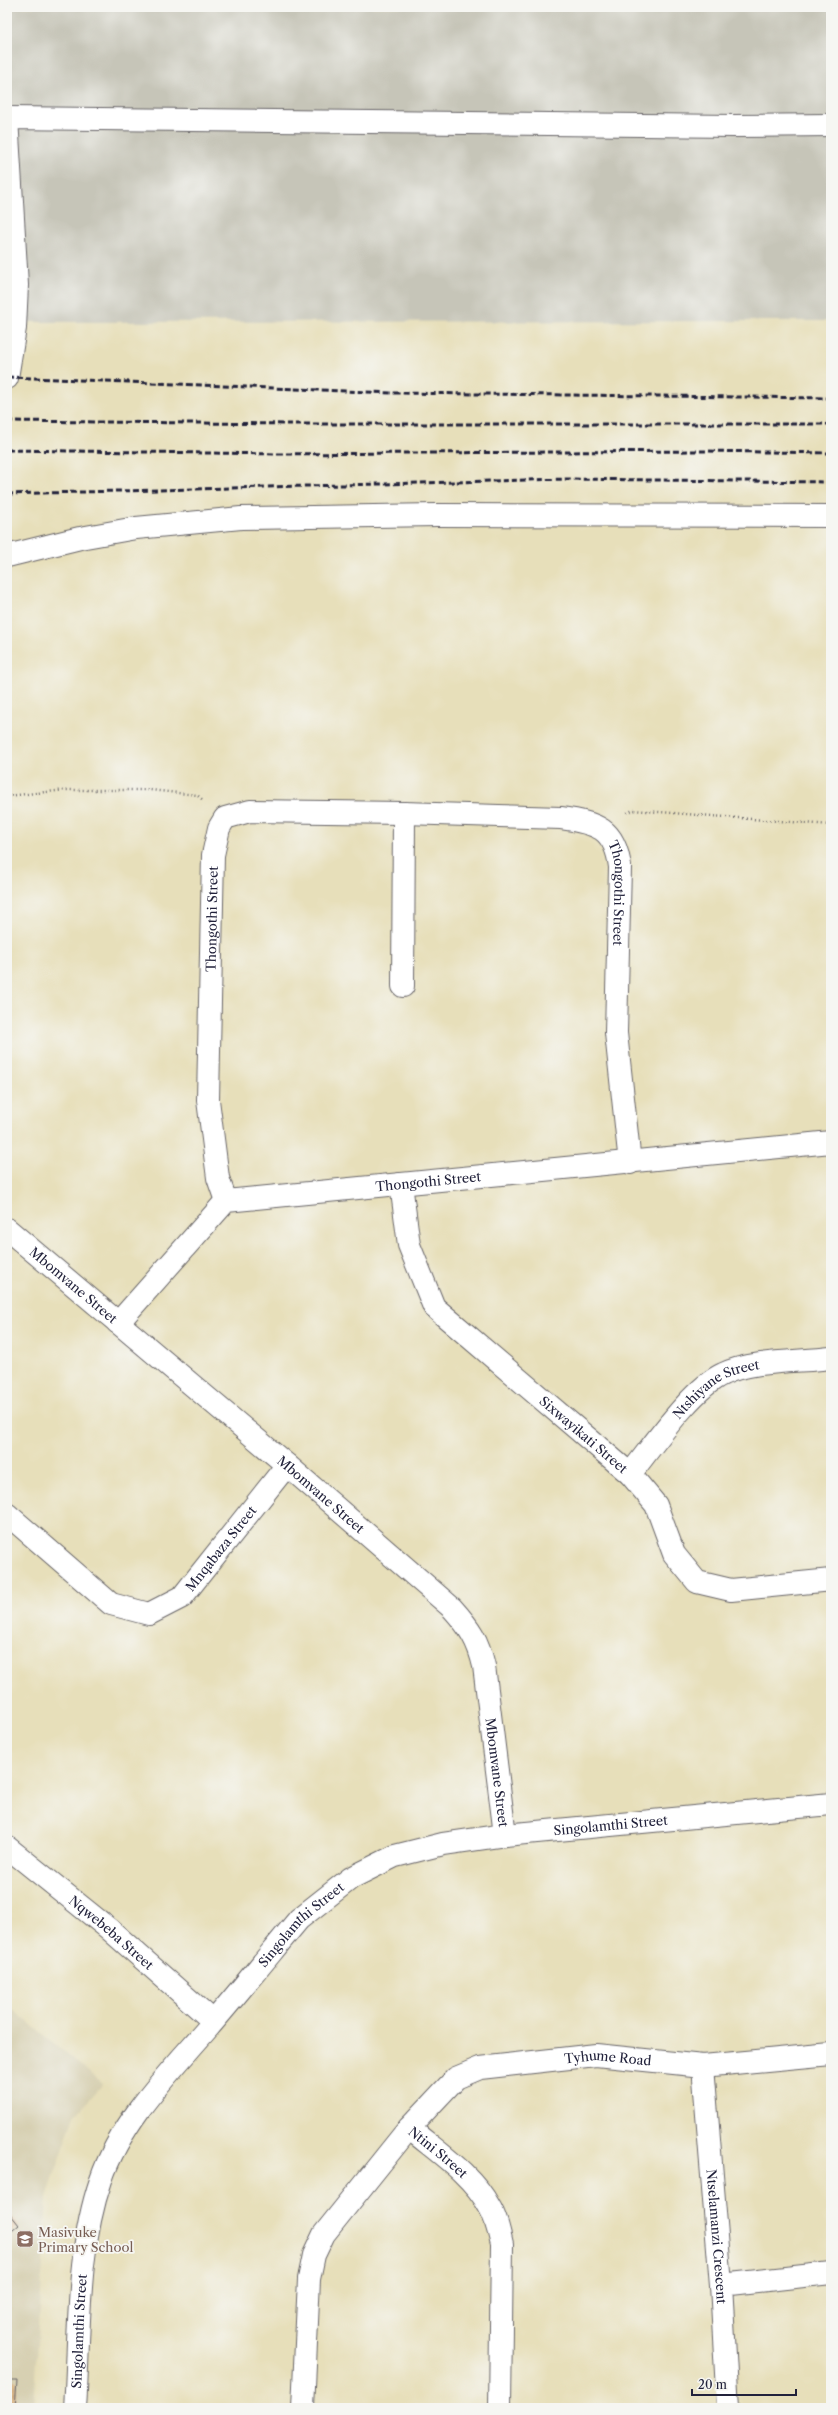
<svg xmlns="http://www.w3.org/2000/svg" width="838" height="2415" viewBox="0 0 838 2415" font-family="'Libre Caslon Text',serif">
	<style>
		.built { fill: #d7d0b2 }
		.railway { fill: #c6c5b8 }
		.building { fill: url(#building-hatch) }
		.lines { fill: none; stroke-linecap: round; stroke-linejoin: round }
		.minor-casing { stroke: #676467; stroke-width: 24 }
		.path { stroke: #676467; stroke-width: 2.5; stroke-dasharray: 1 3; stroke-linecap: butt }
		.minor { stroke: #fff; stroke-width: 22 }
		.rail { stroke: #22223b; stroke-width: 3; stroke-dasharray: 6 3; stroke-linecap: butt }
		.labels { text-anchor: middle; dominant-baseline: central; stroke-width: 3.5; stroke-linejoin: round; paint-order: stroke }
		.street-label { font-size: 13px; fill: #22223b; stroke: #f6f6f2 }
		.education-label { font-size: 13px; fill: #785e54; stroke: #f6f6f2; text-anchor: start }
	</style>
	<defs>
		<pattern id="building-hatch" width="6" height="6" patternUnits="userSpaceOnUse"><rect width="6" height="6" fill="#ddb98b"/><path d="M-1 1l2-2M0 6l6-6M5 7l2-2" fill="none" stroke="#bd9f79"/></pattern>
	</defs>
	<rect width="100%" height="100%" fill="#f6f6f2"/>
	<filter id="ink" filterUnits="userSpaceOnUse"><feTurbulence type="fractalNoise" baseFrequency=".025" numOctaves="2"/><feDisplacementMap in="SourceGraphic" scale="8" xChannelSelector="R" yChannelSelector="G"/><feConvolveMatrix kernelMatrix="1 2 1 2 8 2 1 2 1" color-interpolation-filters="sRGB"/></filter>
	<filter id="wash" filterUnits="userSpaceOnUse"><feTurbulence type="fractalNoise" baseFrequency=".012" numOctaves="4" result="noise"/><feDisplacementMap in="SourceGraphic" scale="16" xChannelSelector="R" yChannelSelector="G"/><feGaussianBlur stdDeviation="0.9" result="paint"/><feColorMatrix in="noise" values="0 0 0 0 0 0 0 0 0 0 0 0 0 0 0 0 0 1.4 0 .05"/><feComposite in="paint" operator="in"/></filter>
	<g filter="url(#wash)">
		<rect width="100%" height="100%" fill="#e7dfba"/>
		<path class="built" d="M7,2005L103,2084L75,2115L47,2197L34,2408H7Z"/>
		<path class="railway" d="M7,7H831V321L7,322Z"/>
		<g id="blocks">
			<path class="building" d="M7,2210L19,2225L7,2235Z
				M7,2380H17L15,2408H7Z"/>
		</g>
	</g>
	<g filter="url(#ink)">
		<use href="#blocks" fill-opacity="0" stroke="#676467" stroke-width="1"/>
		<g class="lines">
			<defs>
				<g id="minor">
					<path d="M7,378L15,328L17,285L7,118L734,126L831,125"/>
					<path d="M7,556L80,538L136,528L241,518L437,515L831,516"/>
					<path d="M403,986L404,813"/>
					<path id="s1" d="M401,1184L409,1245L434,1307L630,1474L656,1505L674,1554L697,1582L731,1590L831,1580"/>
					<path id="s2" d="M226,1201L218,1178L208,1100L213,855L219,828L225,818L250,811L404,813L561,818C597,823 615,828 620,867L616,1033L630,1163"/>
					<path id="s3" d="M7,1229L287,1465L452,1608C470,1628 478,1640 484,1666L505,1835"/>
					<path id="s4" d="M118,1323L226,1201L831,1142"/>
					<path id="s5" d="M630,1474C652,1447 692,1388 723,1374C752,1360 799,1362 831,1358"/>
					<path id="s6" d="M7,1514L111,1604L149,1614L182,1597L287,1465"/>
					<path id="s7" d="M7,1847L109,1929L213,2021"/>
					<path id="s8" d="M703,2066L721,2285L728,2408"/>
					<path id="s9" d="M409,2128C436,2151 472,2174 489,2206C496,2217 499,2231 502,2244L500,2408"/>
					<path d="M721,2285L831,2273"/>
					<path id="s10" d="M75,2408C80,2333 76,2252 101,2180C121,2121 168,2074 208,2028C239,1992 269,1955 299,1919L351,1878L395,1856L443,1844L505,1835L831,1804"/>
					<path id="s11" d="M303,2408L309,2279L314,2255L324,2234L409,2128L456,2078L480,2068L596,2055L703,2066L831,2054"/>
				</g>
			</defs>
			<use href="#minor" class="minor-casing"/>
			<path class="path" d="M7,796L66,790H150L197,795L203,800
				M627,813L633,810L831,825"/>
			<use href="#minor" class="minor"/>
			<path class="rail" d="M7,377L393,393L831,398
				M7,421L290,424H831
				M7,450L277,454L702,451L831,453
				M7,494L567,479L831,482"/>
		</g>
	</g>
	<defs>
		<symbol id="school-square" viewBox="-11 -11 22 22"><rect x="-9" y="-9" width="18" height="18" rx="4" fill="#8d6e63" stroke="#f6f6f2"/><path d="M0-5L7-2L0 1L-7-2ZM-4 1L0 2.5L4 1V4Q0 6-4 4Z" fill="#fff"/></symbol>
	</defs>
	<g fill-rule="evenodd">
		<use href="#school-square" x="15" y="2229" width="20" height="20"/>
	</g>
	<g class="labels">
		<g class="street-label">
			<text stroke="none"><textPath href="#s2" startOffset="836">Thongothi Street</textPath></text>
			<text stroke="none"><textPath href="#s2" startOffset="284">Thongothi Street</textPath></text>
			<text stroke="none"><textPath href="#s4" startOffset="366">Thongothi Street</textPath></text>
			<text stroke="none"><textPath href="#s3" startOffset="87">Mbomvane Street</textPath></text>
			<text stroke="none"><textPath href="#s5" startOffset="124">Ntshiyane Street</textPath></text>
			<text stroke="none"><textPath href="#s1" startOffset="325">Sixwayikati Street</textPath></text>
			<text stroke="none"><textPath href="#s3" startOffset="411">Mbomvane Street</textPath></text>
			<text stroke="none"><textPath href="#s6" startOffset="276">Mnqabaza Street</textPath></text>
			<text stroke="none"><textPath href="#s3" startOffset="759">Mbomvane Street</textPath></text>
			<text stroke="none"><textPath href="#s10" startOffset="893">Singolamthi Street</textPath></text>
			<text stroke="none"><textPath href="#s10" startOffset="557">Singolamthi Street</textPath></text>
			<text stroke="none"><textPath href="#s7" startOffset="135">Nqwebeba Street</textPath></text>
			<text stroke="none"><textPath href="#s11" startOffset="536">Tyhume Road</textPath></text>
			<text stroke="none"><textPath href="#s9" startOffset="38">Ntini Street</textPath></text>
			<text stroke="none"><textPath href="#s8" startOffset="171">Ntselamanzi Crescent</textPath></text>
			<text stroke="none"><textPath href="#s10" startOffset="77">Singolamthi Street</textPath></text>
		</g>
		<g class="education-label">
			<text x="38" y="2232">Masivuke<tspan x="38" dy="15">Primary School</tspan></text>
		</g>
	</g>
	<rect width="838" height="2415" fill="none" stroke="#f6f6f2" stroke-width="24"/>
	<path d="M692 2389v6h104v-6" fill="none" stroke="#22223b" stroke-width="2"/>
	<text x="698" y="2389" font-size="12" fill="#22223b" stroke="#f6f6f2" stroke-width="3" paint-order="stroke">20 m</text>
</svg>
